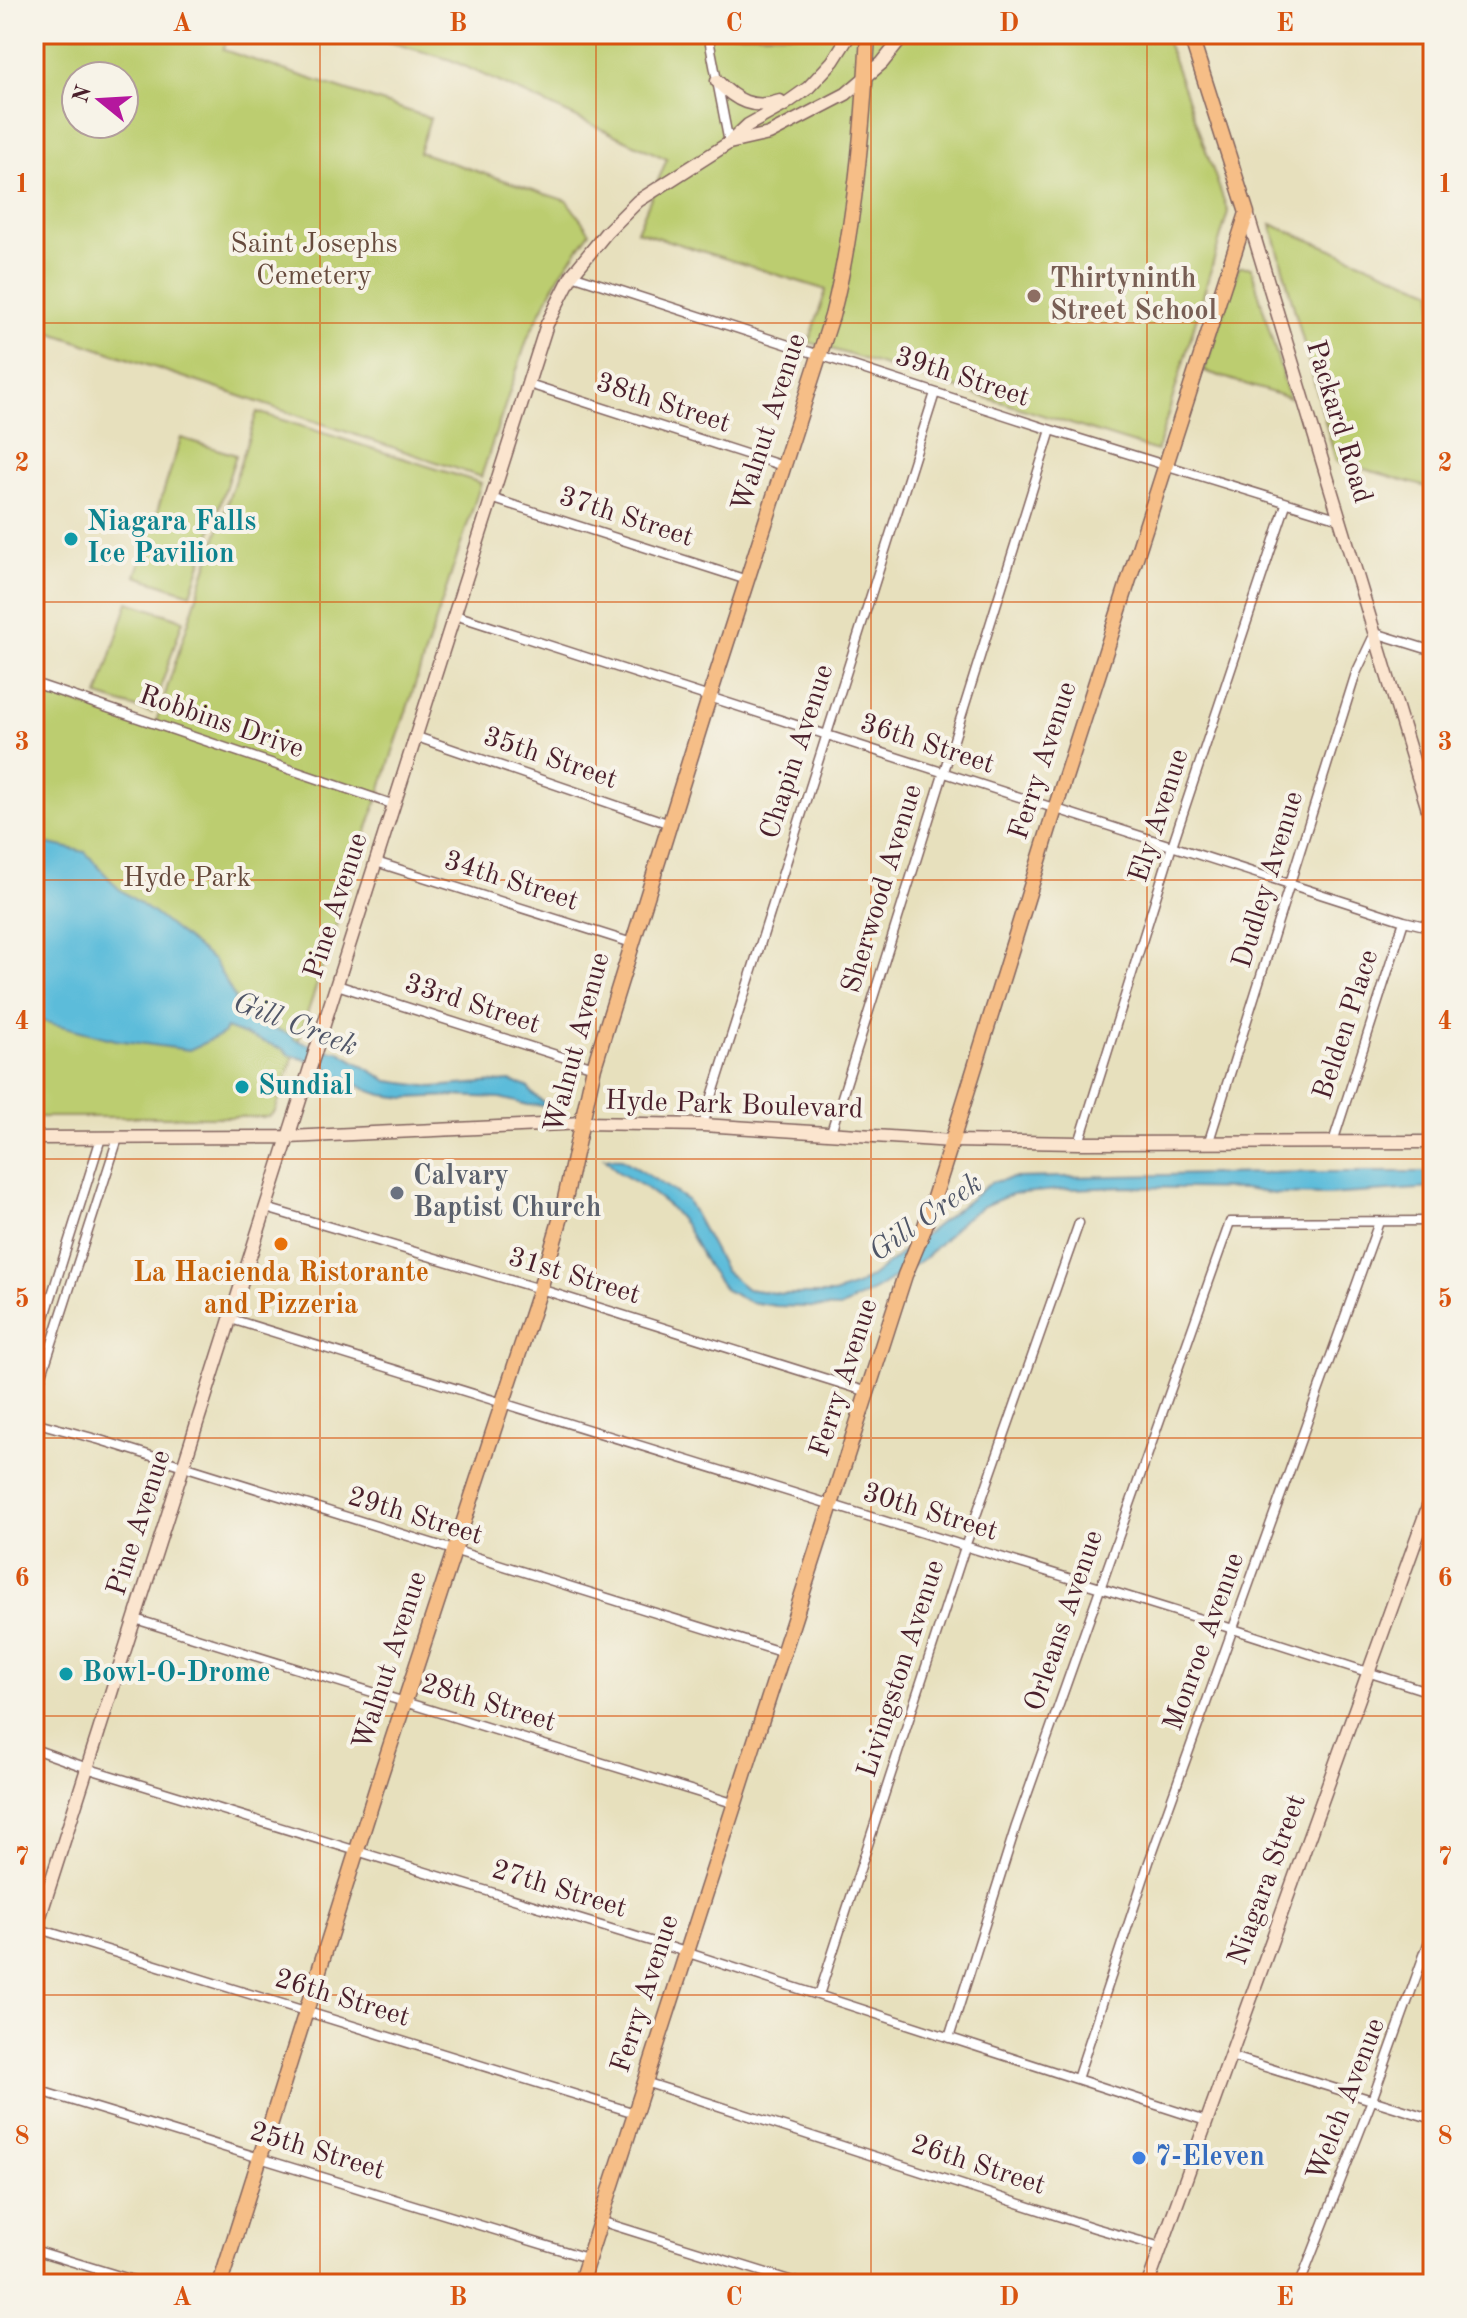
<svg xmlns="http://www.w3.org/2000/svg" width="1467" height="2318" viewBox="0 0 1467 2318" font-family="'Old Standard TT',serif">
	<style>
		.green { fill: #bccd70; stroke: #83764e; stroke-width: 2; fill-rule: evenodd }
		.water { fill: #5cbcda; stroke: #536e82; stroke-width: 2 }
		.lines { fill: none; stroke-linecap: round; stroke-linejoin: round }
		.street-casing { stroke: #81635e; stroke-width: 11 }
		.secondary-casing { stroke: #81635e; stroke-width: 15 }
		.primary-casing { stroke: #81635e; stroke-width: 17 }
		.street { stroke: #fff; stroke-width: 8 }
		.secondary { stroke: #fbe5cf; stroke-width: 12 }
		.primary { stroke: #f6be87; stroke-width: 14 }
		.grid { fill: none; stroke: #d8530f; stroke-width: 2; stroke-opacity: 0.55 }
		.education-dot { fill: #8d6e63; stroke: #f7f3e8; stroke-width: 3 }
		.culture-dot { fill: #0f9aa8; stroke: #f7f3e8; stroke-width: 3 }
		.worship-dot { fill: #6b7280; stroke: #f7f3e8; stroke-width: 3 }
		.food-dot { fill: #e8710a; stroke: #f7f3e8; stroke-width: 3 }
		.shop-dot { fill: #3f7fe0; stroke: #f7f3e8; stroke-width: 3 }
		.labels { text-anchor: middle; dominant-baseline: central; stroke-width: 8; stroke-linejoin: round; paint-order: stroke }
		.park-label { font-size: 28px; fill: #664a3c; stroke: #f7f3e8 }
		.education-label { font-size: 28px; font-weight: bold; fill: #785e54; stroke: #f7f3e8; text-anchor: start }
		.street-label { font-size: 28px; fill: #4a1f2b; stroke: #f7f3e8 }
		.culture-label { font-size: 28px; font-weight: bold; fill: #0d838f; stroke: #f7f3e8; text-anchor: start }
		.worship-label { font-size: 28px; font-weight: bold; fill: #5b616d; stroke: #f7f3e8; text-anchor: start }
		.food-label { font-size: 28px; font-weight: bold; fill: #c56008; stroke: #f7f3e8 }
		.shop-label { font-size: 28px; font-weight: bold; fill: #366cbe; stroke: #f7f3e8; text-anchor: start }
		.water-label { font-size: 30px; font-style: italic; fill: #505668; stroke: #f7f3e8 }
		.neatline { fill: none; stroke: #d8530f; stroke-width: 3 }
		.grid-label { font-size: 26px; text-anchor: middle; font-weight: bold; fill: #d8530f }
	</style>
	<rect width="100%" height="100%" fill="#f7f3e8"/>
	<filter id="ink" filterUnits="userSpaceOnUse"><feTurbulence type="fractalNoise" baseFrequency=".0125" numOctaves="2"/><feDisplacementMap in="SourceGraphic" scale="16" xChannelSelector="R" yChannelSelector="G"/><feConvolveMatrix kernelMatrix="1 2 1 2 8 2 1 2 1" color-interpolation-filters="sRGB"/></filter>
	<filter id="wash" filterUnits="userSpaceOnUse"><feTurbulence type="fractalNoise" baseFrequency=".006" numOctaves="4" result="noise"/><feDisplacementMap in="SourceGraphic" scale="32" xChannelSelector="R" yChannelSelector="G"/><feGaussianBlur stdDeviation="1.8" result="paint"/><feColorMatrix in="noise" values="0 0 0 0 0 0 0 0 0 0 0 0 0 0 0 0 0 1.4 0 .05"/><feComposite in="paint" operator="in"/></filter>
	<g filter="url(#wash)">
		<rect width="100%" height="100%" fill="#e7e0bd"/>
		<path class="green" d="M34,34H229L223,50L430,118L419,152L567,201L590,232L559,276L528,337L481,477L34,327ZM76,76H124V124H76Z
			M362,34H1164L1228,212L1157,451L809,342L826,290L637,231L667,159L451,60Z
			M1271,224L1433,291V489L1336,461Z
			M1239,267H1251L1289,398L1204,371Z
			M257,412L481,483L275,1112L268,1117H34V689L154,728Z
			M181,438L236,455L191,594L136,576Z
			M128,602L183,620L152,713L98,696Z"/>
		<path class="water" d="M34,843L50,844L85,852L118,888L156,915L214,961L235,998L231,1013L292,1035L295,1040L331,1051H338L388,1081L433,1087L510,1081L528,1087L532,1093L548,1106L528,1105L500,1098L453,1096L405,1098L383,1095L373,1092L336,1075L325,1065L290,1055L283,1049L226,1028L223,1034L189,1050L116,1040L34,1019Z
			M605,1158L622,1159L687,1200L725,1271L747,1289L782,1294H834L856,1286L871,1277L992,1182L1013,1178L1314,1172H1433V1188L1327,1195L1275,1194L1244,1189L1127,1187L1068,1189L1012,1194L984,1206L964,1219L926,1257L877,1289L840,1308L776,1306L750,1302L725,1290L707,1265L685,1225L669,1206L643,1186L618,1172Z"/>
	</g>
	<g filter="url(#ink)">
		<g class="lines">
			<defs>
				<path id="street" d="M708,34L729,143
					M572,275L1051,430L1340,519
					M529,384L783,466
					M491,498L747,580
					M455,615L1404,921L1433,928
					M34,683L395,805
					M417,737L670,824
					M376,862L632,943
					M337,985L594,1067
					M703,1125L935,393
					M831,1132L1051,430
					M1209,1141L1356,673L1375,633L1433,651
					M1333,1142L1404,921
					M1079,1143L1172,846L1286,504
					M266,1208L540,1289L868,1392
					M231,1319L1233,1629L1433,1693
					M34,1352L101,1138
					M34,1399L118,1138
					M34,1422L100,1440L784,1653
					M135,1619L736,1804
					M34,1749L96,1771L670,1947L1206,2121
					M36,1928L635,2113
					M819,1995L965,1547L1079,1223
					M949,2038L1016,1826L1230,1222L1433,1221
					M1230,2056L1433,2119
					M1077,2079L1149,1862L1379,1222
					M645,2082L1095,2228L1161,2247
					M34,2089L587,2258
					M600,2221L802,2284
					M34,2250L146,2284
					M1300,2284L1372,2100L1433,1930"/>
				<path id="secondary" d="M717,81C736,101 753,110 780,101
					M729,143L769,134L846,94L882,63L905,34
					M1247,213L1433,826
					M34,1138L289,1137L583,1123L703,1125L952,1141L1079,1143L1433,1142
					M34,1935L547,324L572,275L606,233L638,201L729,143L748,125L784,105L808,88L833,61L850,34
					M1148,2284L1433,1493"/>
				<path id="primary" d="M220,2284L380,1777L540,1289L561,1217L594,1067L709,698L832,316C855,226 863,127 868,34
					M580,2284L905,1275L924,1229L952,1141L1055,809L1247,213L1190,34"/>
			</defs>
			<use href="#street" class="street-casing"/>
			<use href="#secondary" class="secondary-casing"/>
			<use href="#primary" class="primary-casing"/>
			<use href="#street" class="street"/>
			<use href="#secondary" class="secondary"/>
			<use href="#primary" class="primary"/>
		</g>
	</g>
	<path class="grid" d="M320,34V2284M596,34V2284M871,34V2284M1147,34V2284M34,323H1433M34,602H1433M34,880H1433M34,1159H1433M34,1438H1433M34,1716H1433M34,1995H1433"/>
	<circle class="education-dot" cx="1034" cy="296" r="8"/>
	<g class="culture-dot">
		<circle cx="71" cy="539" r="8"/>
		<circle cx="242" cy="1087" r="8"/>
		<circle cx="66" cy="1674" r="8"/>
	</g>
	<circle class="worship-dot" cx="397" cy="1193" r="8"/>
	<circle class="food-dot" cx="281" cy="1244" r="8"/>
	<circle class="shop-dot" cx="1139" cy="2158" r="8"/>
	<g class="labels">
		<g class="park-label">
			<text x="314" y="245">Saint Josephs<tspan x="314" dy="32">Cemetery</tspan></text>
			<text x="187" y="879">Hyde Park</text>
		</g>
		<g class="education-label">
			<text x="1050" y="280">Thirtyninth<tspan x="1050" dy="32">Street School</tspan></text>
		</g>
		<g class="street-label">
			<text transform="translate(962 378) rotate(18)">39th Street</text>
			<text transform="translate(663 404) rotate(18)">38th Street</text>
			<text transform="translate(1338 422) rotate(73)">Packard Road</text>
			<text transform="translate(770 423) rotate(-72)">Walnut Avenue</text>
			<text transform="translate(626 518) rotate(18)">37th Street</text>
			<text transform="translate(221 723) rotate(19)">Robbins Drive</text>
			<text transform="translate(927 745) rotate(18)">36th Street</text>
			<text transform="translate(798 752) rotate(-72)">Chapin Avenue</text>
			<text transform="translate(550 759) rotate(19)">35th Street</text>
			<text transform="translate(1044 761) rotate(-72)">Ferry Avenue</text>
			<text transform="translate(1160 816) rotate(-72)">Ely Avenue</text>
			<text transform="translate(1269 880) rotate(-73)">Dudley Avenue</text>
			<text transform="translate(511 882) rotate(18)">34th Street</text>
			<text transform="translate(883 889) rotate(-73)">Sherwood Avenue</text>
			<text transform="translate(337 906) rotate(-72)">Pine Avenue</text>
			<text transform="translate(472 1005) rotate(18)">33rd Street</text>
			<text transform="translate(1347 1025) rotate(-72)">Belden Place</text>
			<text transform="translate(578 1043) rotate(-75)">Walnut Avenue</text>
			<text transform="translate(734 1106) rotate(2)">Hyde Park Boulevard</text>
			<text transform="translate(574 1277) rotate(17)">31st Street</text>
			<text transform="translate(845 1378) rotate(-72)">Ferry Avenue</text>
			<text transform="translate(930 1513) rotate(17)">30th Street</text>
			<text transform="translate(415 1517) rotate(17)">29th Street</text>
			<text transform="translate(140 1523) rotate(-72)">Pine Avenue</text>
			<text transform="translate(1065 1621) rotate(-71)">Orleans Avenue</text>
			<text transform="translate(1205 1642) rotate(-70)">Monroe Avenue</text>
			<text transform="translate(391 1661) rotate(-72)">Walnut Avenue</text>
			<text transform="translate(902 1669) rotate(-72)">Livingston Avenue</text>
			<text transform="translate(488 1704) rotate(17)">28th Street</text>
			<text transform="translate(1268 1880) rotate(-70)">Niagara Street</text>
			<text transform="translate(559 1890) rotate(17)">27th Street</text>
			<text transform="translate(646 1994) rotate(-72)">Ferry Avenue</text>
			<text transform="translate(342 1999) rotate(17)">26th Street</text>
			<text transform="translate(1347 2100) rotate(-69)">Welch Avenue</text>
			<text transform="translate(317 2152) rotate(17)">25th Street</text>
			<text transform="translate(978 2166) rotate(18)">26th Street</text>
		</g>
		<g class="culture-label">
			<text x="87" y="523">Niagara Falls<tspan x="87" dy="32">Ice Pavilion</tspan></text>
			<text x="258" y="1087">Sundial</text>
			<text x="82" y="1674">Bowl-O-Drome</text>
		</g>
		<g class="worship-label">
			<text x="413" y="1177">Calvary<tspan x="413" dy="32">Baptist Church</tspan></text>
		</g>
		<g class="food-label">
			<text x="281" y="1274">La Hacienda Ristorante<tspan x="281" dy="32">and Pizzeria</tspan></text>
		</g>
		<g class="shop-label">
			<text x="1155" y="2158">7-Eleven</text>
		</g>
		<g class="water-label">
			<text transform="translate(295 1025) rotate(21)">Gill Creek</text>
			<text transform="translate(926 1218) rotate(-35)">Gill Creek</text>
		</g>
	</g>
	<rect width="1467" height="2318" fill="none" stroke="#f7f3e8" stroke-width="88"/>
	<g transform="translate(100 100) rotate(288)"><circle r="38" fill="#f7f3e8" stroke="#b29e9c" stroke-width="2"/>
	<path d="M0-6L14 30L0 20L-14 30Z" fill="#b5179e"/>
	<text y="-12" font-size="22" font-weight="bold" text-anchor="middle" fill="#4a1f2b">N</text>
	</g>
	<rect x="44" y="44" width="1379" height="2230" class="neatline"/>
	<g class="grid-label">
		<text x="182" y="31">A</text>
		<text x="458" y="31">B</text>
		<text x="734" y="31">C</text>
		<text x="1009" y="31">D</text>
		<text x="1285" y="31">E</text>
		<text x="22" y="192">1</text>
		<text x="1445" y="192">1</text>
		<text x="22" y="471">2</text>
		<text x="1445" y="471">2</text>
		<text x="22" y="750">3</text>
		<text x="1445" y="750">3</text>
		<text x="22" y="1029">4</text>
		<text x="1445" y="1029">4</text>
		<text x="22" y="1307">5</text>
		<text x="1445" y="1307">5</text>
		<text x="22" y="1586">6</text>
		<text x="1445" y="1586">6</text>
		<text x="22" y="1865">7</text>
		<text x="1445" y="1865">7</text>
		<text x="22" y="2144">8</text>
		<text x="1445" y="2144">8</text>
		<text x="182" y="2305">A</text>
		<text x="458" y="2305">B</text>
		<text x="734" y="2305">C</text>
		<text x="1009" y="2305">D</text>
		<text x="1285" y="2305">E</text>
	</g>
</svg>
